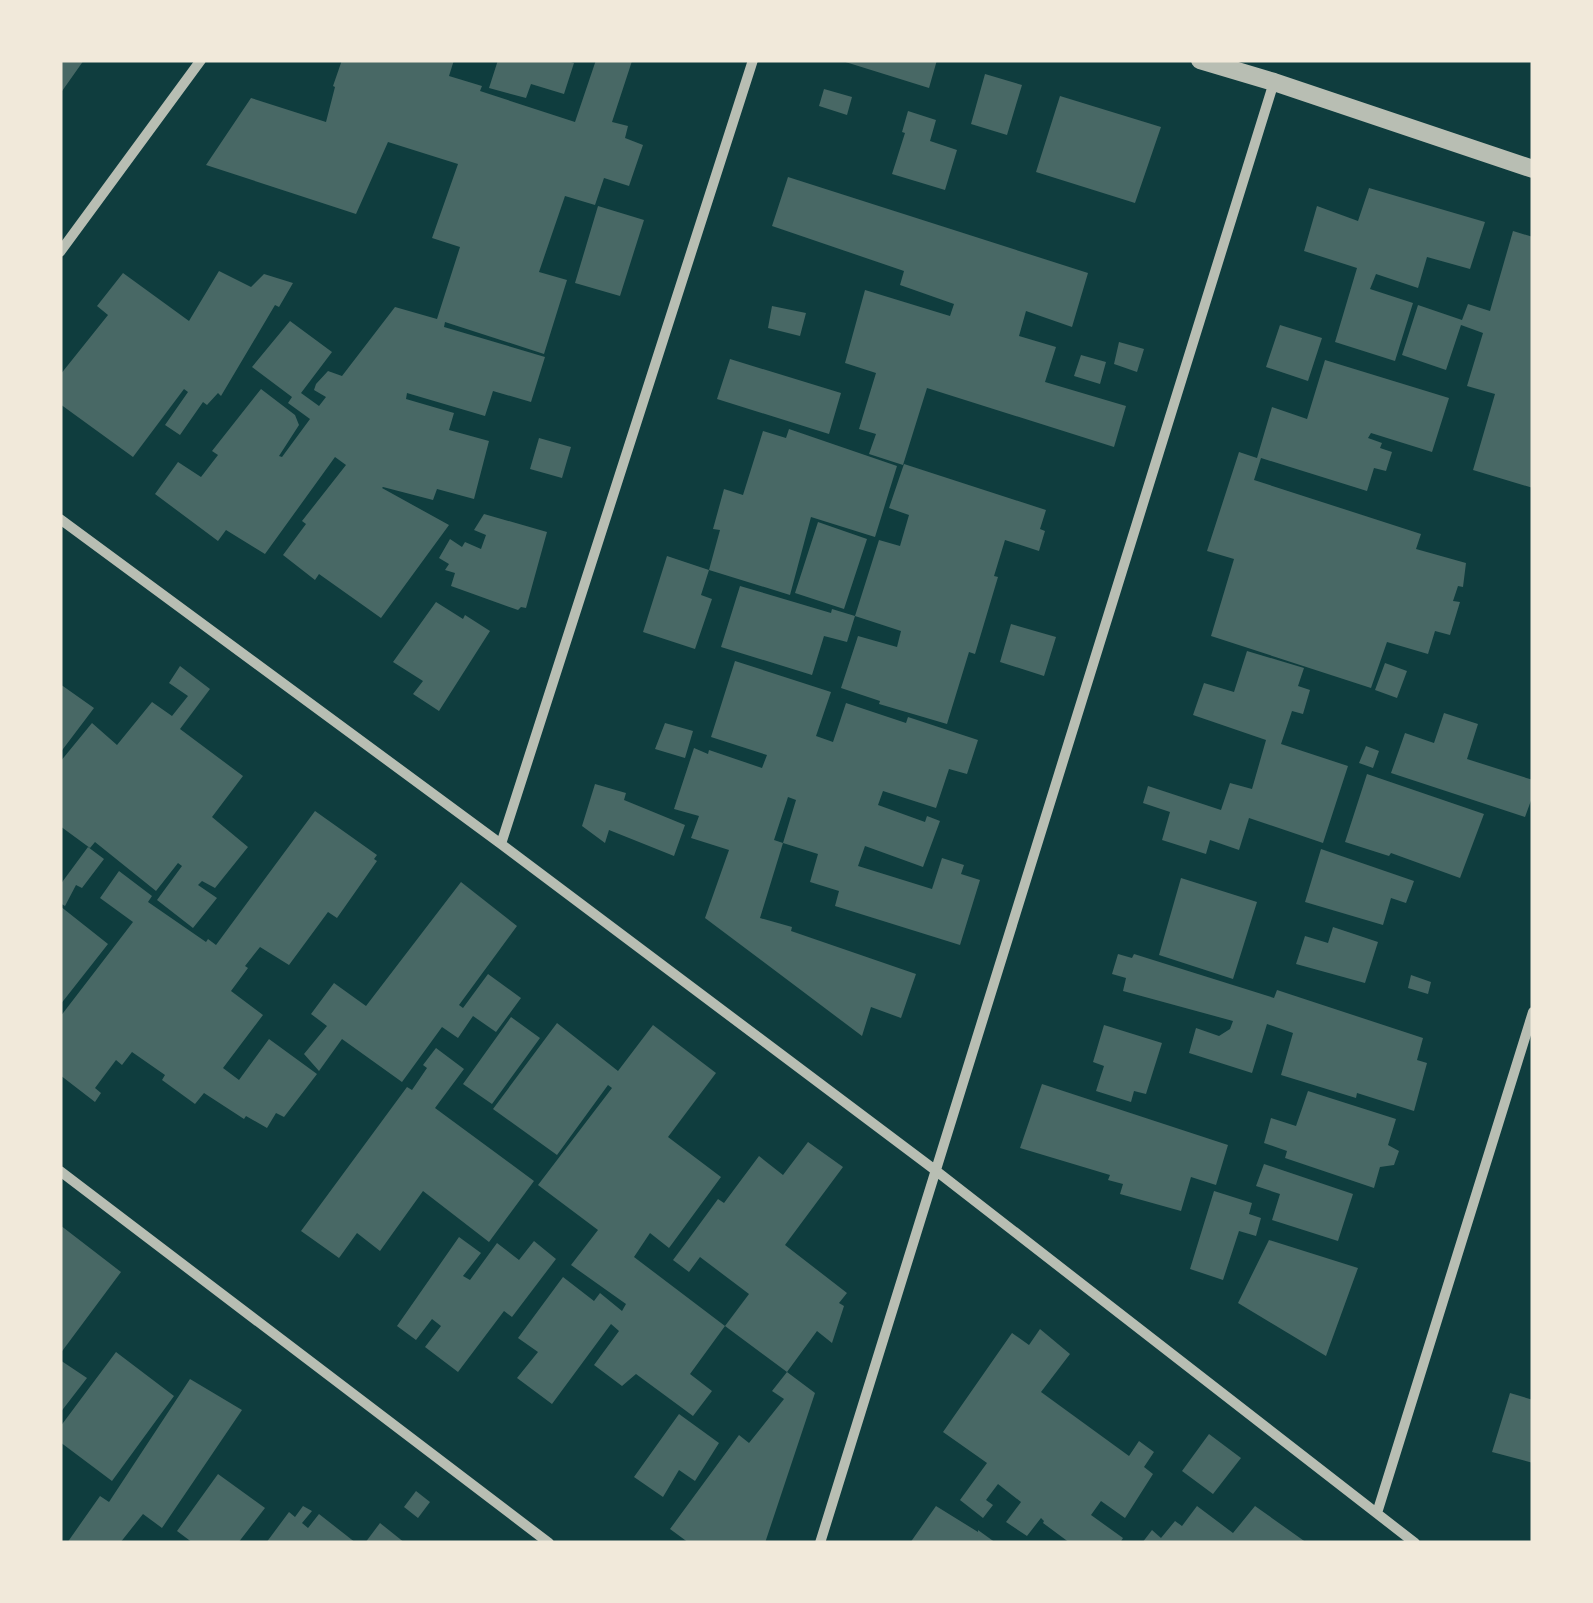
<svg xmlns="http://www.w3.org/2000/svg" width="1593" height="1603" viewBox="0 0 1593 1603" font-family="'Source Serif 4',serif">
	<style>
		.building { fill: #486865 }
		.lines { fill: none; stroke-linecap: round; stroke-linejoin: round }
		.minor { stroke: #b8beb3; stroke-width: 10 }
		.tertiary { stroke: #b8beb3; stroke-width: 18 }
	</style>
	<rect width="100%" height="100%" fill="#0f3d3e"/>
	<path class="building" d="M60,60H84L60,94Z
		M342,60H454L449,76L482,86L480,91L575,122L596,60L632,61L612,122L628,126L625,138L643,145L629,186L604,178L595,205L565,196L539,272L567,280L544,354L445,322L444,327L545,357L531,402L493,391L485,416L407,393L406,399L454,413L449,430L489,441L474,499L437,489L433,500L383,487L382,488L449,525L381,618L319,574L315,580L283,555L306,524L302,521L346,465L335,457L265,554L226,530L218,541L155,494L178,462L201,477L218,455L212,451L261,389L295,415L299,425L279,456L282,457L310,419L288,403L292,397L252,367L290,321L332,352L301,393L319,406L326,397L314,390L316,384L328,371L342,376L395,307L437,319L460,247L432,238L458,164L388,142L356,214L206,165L251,98L326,122L335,87L333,86Z
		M498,60H564L574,63L564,94L531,84L526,98L489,88Z
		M839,60H937L929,88Z
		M985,74L1022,85L1007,135L971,124Z
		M824,89L852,97L847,115L819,106Z
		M1060,96L1161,127L1135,203L1036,172Z
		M908,111L936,120L930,141L957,150L945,190L892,174L905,133L902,132Z
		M788,177L1088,273L1072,327L1026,311L1019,336L1056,347L1045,382L1126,406L1114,447L927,388L903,465L869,454L876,434L859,429L876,373L845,363L865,290L950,316L954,304L900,285L904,271L772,226Z
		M1369,188L1485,222L1470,269L1427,257L1418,288L1376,274L1370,289L1413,303L1395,361L1335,342L1357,268L1304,251L1317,206L1358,221Z
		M598,206L644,220L620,296L575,283Z
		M1513,231L1533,237V488L1473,470L1495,394L1467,386L1483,333L1461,325L1446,370L1402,355L1418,305L1462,320L1468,304L1490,311Z
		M219,271L251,287L264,274L293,283L279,307L275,305L221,396L218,393L207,405L203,402L180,435L165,425L188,392L184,389L133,457L60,404V375L108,315L97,306L123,273L189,321Z
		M772,306L806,313L800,336L768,328Z
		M1280,325L1322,338L1308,381L1266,367Z
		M1119,342L1144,349L1137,372L1114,364Z
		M1081,355L1106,362L1100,384L1074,376Z
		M730,359L841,393L829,434L717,399Z
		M1325,360L1449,398L1432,452L1371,433L1368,438L1382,443L1380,448L1392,452L1386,471L1374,468L1367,491L1261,458L1254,480L1421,534L1416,549L1466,563L1463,587L1458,586L1453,601L1460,602L1450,635L1435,631L1428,654L1387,642L1371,688L1211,636L1234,559L1207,551L1239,452L1257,458L1272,407L1307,419Z
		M789,429L897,466L875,537L811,517L790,595L709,570L720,530L713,529L724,489L743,495L763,431L786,438Z
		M539,438L571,447L562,478L530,469Z
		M904,464L1046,510L1040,529L1045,531L1039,551L1005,540L994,576L998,577L975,654L969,652L947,724L879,704L880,701L841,688L858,636L897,647L901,631L855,616L847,642L824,636L812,675L721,647L740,586L831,613L832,609L855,616L879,540L900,546L909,515L889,508Z
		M484,514L547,532L526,608L521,607L518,610L451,586L455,573L445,570L449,564L439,558L450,539L462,547L465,542L481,549L486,535L474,530Z
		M818,522L867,539L844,609L795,593Z
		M667,556L709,570L701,595L712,599L695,649L643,632Z
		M436,602L463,619L465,615L490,631L439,711L413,694L423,681L393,662Z
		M1011,624L1056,637L1044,676L1000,662Z
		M1247,651L1304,668L1298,686L1310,690L1303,714L1292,711L1281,744L1348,766L1323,843L1249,818L1239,850L1210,840L1206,854L1162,840L1170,812L1143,803L1148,786L1221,810L1230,783L1252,789L1266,740L1193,715L1204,683L1234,692Z
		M735,661L831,692L816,736L833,742L846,703L906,723L908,717L978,740L967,774L949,769L936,808L883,791L878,805L925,822L927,816L940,821L923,867L865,846L858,866L932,889L942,858L964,865L961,874L980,880L960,945L835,906L839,891L810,882L818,854L783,843L796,800L788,797L774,840L783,843L760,918L792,927L791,931L916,974L901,1018L871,1007L862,1036L705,918L729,850L691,838L699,816L674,809L694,748L708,754L709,750L762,768L767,755L711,737Z
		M1385,663L1407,671L1397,698L1375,690Z
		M180,666L210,689L180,729L243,776L212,817L248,847L215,888L202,881L198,885L217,898L193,928L157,900L182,866L178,863L156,891L95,842L90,848L60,826V762L92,723L117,745L152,702L172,716L188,696L169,683Z
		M60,684L94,708L60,753Z
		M1444,713L1478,724L1467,759L1533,780V795L1525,817L1391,773L1405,733L1434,743Z
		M665,723L693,731L685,758L655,749Z
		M1366,746L1379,751L1373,768L1359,763Z
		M1367,774L1484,814L1460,878L1391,853L1389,856L1345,842Z
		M595,784L626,793L624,800L685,825L674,856L609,830L605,843L582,826Z
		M315,811L377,855L374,859L377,861L337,918L328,912L289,965L260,947L245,966L248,968L231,991L263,1015L223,1068L239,1080L269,1039L317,1074L284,1117L276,1113L267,1128L246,1116L244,1119L204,1093L195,1104L162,1080L165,1075L132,1052L122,1065L116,1060L95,1088L101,1093L95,1102L60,1075V1017L133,922L100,898L119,871L152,896L148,902L206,942L208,939L216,945Z
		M88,847L104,859L82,888L76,885L65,906L60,903V885Z
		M1321,849L1414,881L1406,903L1391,898L1383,925L1305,902Z
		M1181,878L1257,902L1233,979L1159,955Z
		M461,882L517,926L459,1005L463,1008L488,974L521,998L496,1032L473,1016L458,1038L442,1027L402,1082L342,1039L319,1071L304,1054L327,1026L311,1014L334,983L366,1006Z
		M60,906L108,944L60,1005Z
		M1333,927L1378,942L1365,983L1296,964L1305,936L1328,943Z
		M1118,954L1132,958L1134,954L1274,998L1277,990L1423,1038L1417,1060L1427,1063L1414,1111L1357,1093L1356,1098L1281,1075L1293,1033L1267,1024L1252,1073L1189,1053L1196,1028L1219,1036L1230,1029L1233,1021L1123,991L1126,978L1112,974Z
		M1411,975L1431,982L1428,994L1408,988Z
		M511,1017L540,1038L492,1104L463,1084Z
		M557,1023L618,1071L653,1025L716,1073L668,1137L721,1177L669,1248L650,1233L634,1257L725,1326L749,1294L700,1257L689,1272L673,1260L685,1244L718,1199L724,1203L759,1156L783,1175L808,1142L843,1167L785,1245L847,1293L839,1303L844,1306L832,1343L817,1331L787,1372L725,1326L690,1374L712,1391L693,1416L636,1374L622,1386L594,1365L619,1331L611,1324L552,1404L517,1378L538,1352L518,1338L563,1277L594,1301L600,1293L622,1311L626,1304L571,1265L598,1230L538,1185L612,1088L608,1085L557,1155L493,1109Z
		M1104,1025L1162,1043L1146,1094L1134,1091L1131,1102L1096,1091L1104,1066L1093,1062Z
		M436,1048L464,1069L435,1108L534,1181L489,1242L423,1191L380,1251L357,1233L339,1258L301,1231L407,1087L412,1090L427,1068L423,1065Z
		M1042,1084L1228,1145L1216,1185L1191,1177L1181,1211L1120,1194L1123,1184L1108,1180L1110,1175L1020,1148Z
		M1308,1091L1396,1119L1388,1145L1399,1151L1394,1165L1380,1167L1374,1188L1285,1158L1287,1151L1264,1143L1271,1118L1296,1126Z
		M1264,1164L1353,1194L1338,1241L1272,1220L1280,1194L1256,1186Z
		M1214,1191L1252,1203L1249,1214L1261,1218L1256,1236L1239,1231L1223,1280L1190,1269Z
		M60,1225L121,1272L60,1354Z
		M459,1237L481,1253L463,1276L470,1280L497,1243L519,1260L534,1241L556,1259L512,1317L504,1311L458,1372L425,1347L441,1326L432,1319L416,1340L397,1326Z
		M1269,1240L1358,1268L1326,1356L1238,1303Z
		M1040,1329L1070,1354L1041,1392L1129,1456L1139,1441L1154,1452L1144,1467L1153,1474L1125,1518L1101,1501L1091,1515L1123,1538L1120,1543H1070L1043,1523L1044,1521L1041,1518L1027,1536L1006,1522L1021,1502L998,1484L986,1500L993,1505L983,1518L960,1500L987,1463L943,1432L1012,1333L1029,1345Z
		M116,1352L174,1396L112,1481L60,1442V1427Z
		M60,1360L87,1378L60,1413Z
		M787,1372L815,1393L765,1543H689L670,1529L739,1435L749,1443L784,1399L772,1391Z
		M190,1379L242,1410L162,1528L143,1514L120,1543H67L100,1496L109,1502Z
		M1510,1393L1533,1400V1463L1492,1452Z
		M679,1414L719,1443L695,1481L679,1470L663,1497L634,1477Z
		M1209,1434L1241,1458L1213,1494L1182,1471Z
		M218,1474L265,1508L238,1543H193L177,1531Z
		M416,1491L430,1502L418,1518L404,1507Z
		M303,1506L312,1511L302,1523L308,1528L319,1514L356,1543H266L289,1512L295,1517Z
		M936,1506L978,1532V1530L996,1543H910Z
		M1197,1506L1233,1533L1255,1506L1307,1543H1142L1152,1530L1161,1538L1175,1521L1182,1526Z
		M380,1523L405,1543H365Z"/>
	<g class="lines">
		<path class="minor" d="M60,252L201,60
			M60,519L501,844L935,1170L1415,1543
			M501,844L753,60
			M60,1171L549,1543
			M1377,1513L1533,1012
			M820,1543L1274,82"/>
		<path class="tertiary" d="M1200,60L1274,82L1533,169"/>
	</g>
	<rect width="1593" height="1603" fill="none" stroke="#f1e9da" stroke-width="125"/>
</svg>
